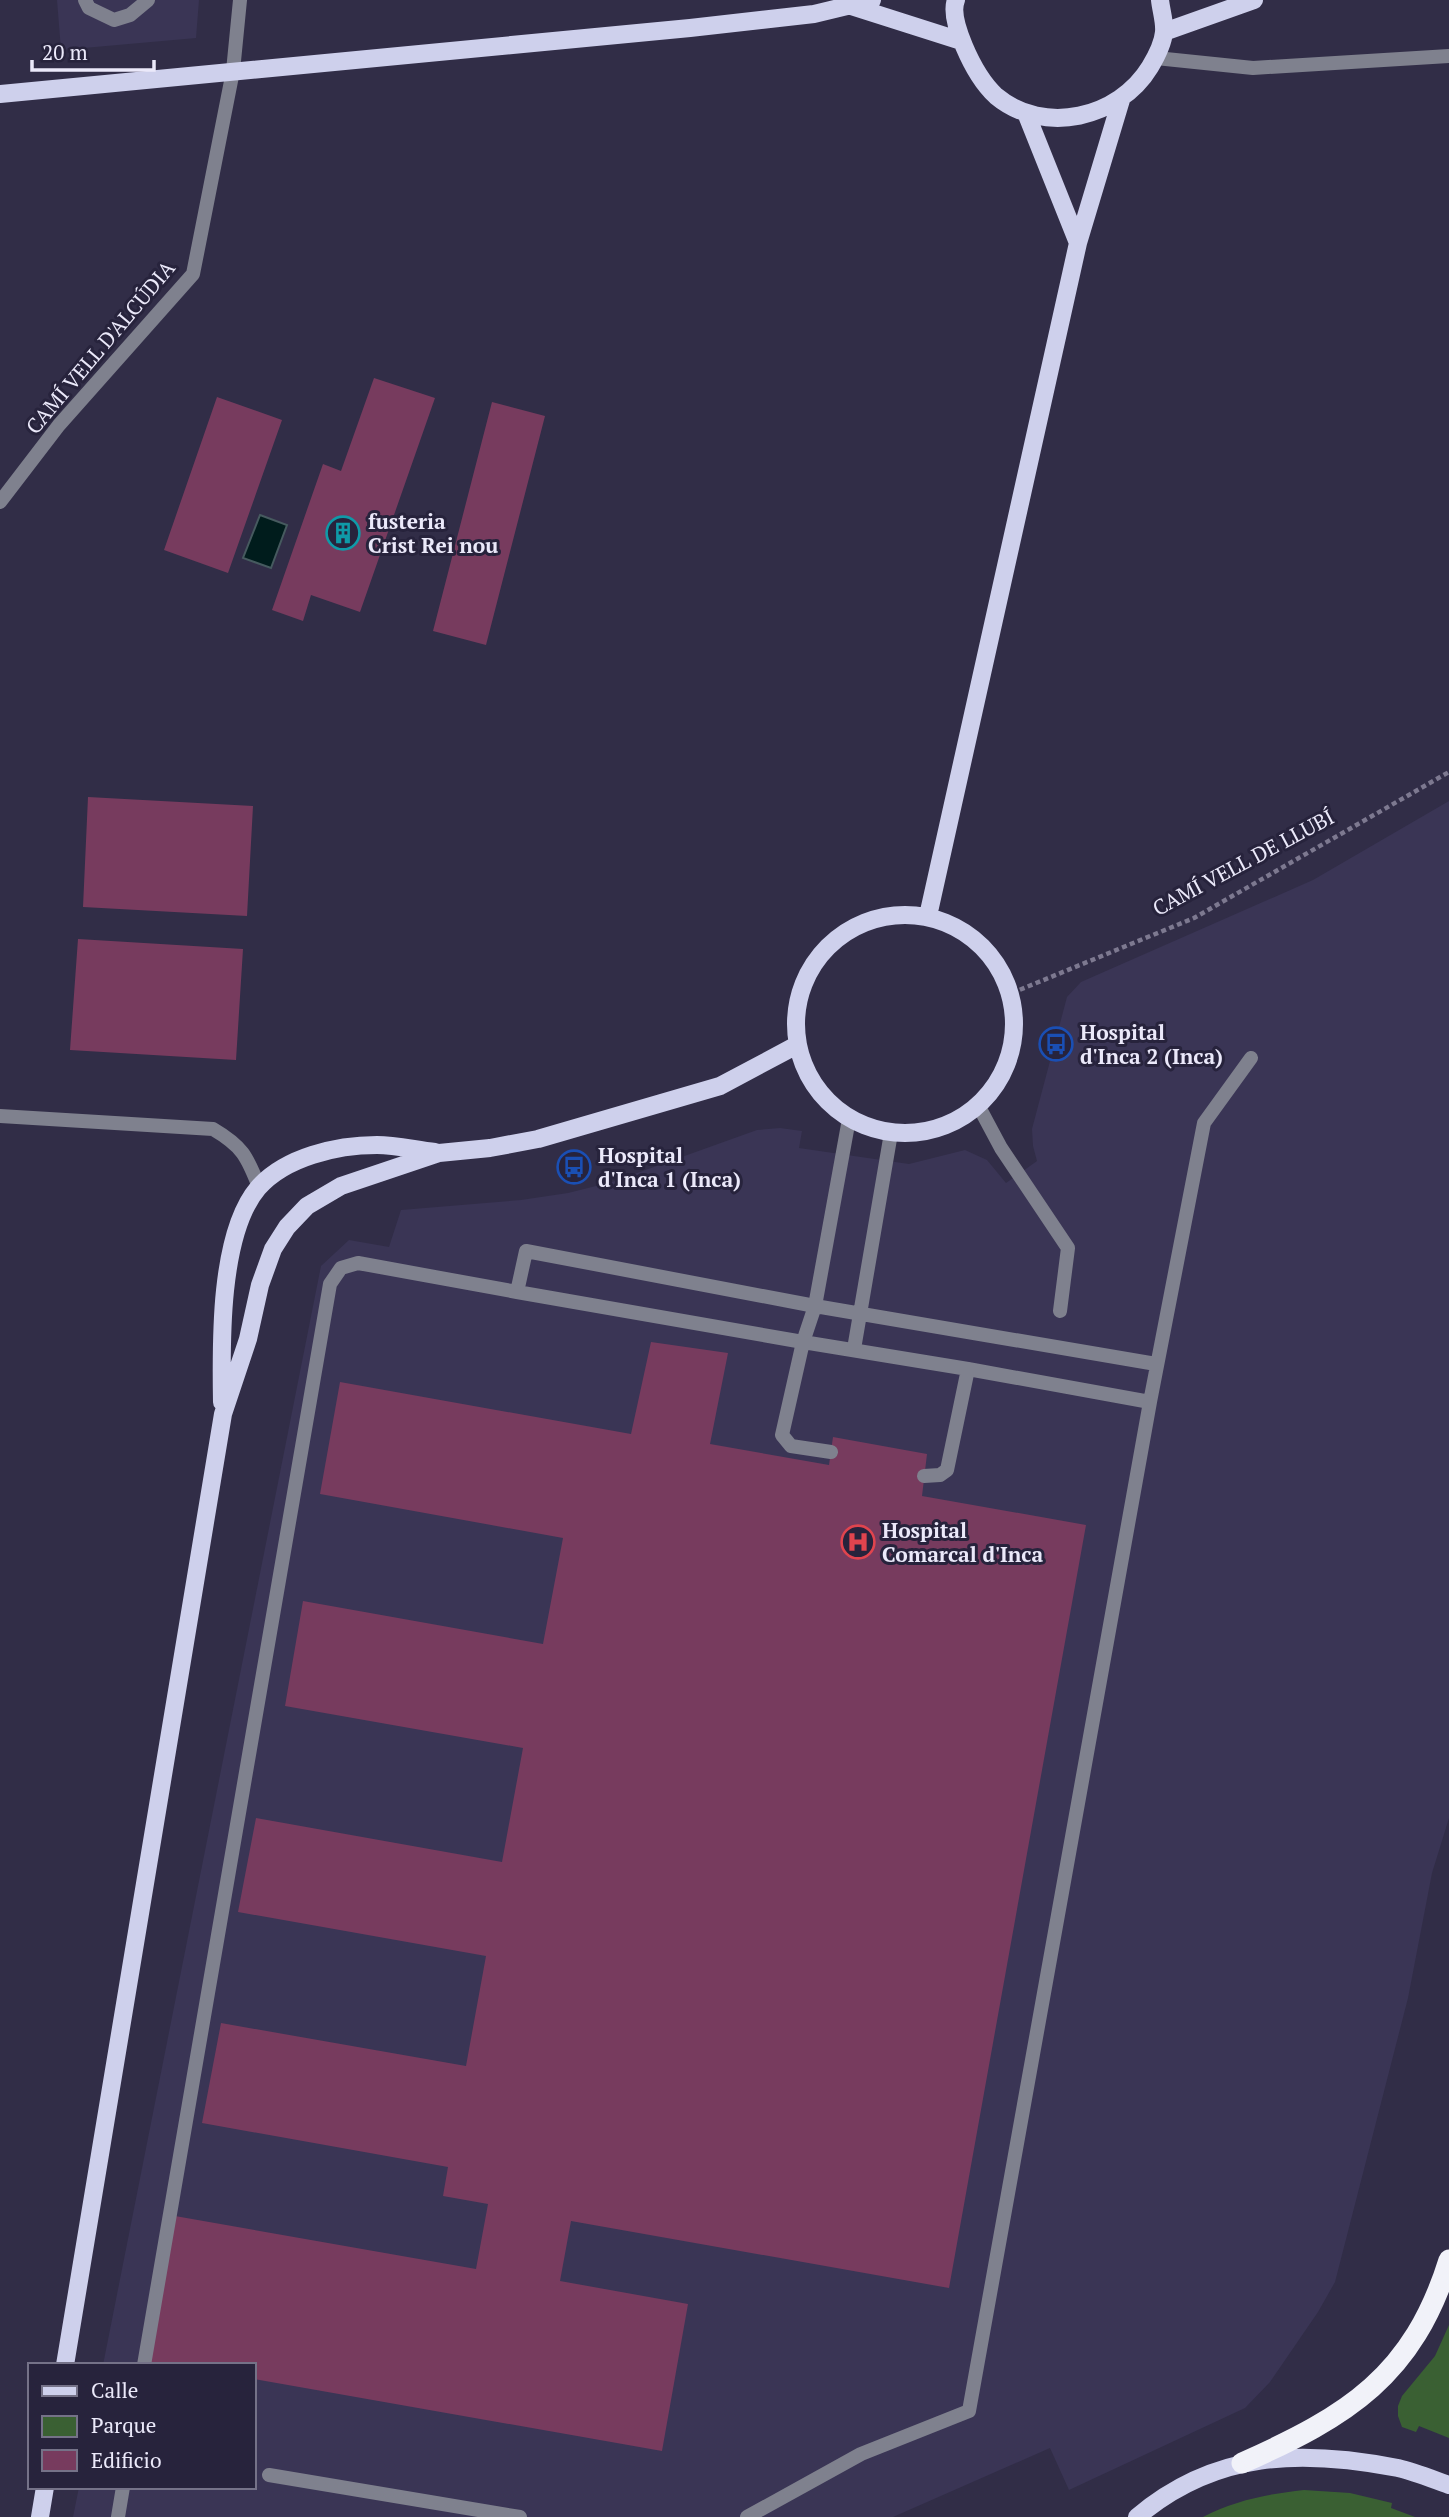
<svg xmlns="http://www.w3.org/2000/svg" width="1449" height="2517" viewBox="0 0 1449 2517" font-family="'PT Serif',serif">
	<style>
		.built { fill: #3a3555 }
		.green { fill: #3a6033 }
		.water { fill: #001c1c; stroke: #465a5f; stroke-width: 2 }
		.building { fill: #773b5e }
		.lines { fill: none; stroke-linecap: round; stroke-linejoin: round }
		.path { stroke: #7d7990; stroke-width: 4.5; stroke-dasharray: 5 3.5; stroke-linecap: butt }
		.lane { stroke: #7f818e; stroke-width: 14 }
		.street { stroke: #7f818e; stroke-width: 14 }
		.primary { stroke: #ced0ec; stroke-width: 18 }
		.highway { stroke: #f1f2f9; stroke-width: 21 }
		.labels { text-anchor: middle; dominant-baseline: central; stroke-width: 6; stroke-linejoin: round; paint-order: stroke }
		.street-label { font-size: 21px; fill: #ebe9fa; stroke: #27233c }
		.poi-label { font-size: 21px; font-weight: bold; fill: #ebe9fa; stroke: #27233c; text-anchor: start }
	</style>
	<rect width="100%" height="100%" fill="#312d47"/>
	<path class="built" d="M57,0H199L196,38L61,50Z
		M1449,801V1818L1432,1873L1408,1998L1335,2282L1318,2312L1270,2382L1245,2408L1069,2490L1050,2448L893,2517H73L79,2487H254V2365H103L321,1266L349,1240L389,1247L401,1210L521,1200L568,1193L612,1182L757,1130L780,1128L802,1131L799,1148L909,1164L965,1150L987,1160L1006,1183L1037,1161L1033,1146L1032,1129L1067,997L1081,982L1313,880Z"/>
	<path class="green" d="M1449,2325V2438L1419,2426L1416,2432L1402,2427L1398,2416V2406L1402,2396L1435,2356Z
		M1304,2490L1350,2493L1392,2503L1391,2508L1415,2517H1203C1236,2500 1268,2494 1304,2490Z"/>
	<path class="water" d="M260,515L287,525L271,568L243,558Z"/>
	<path class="building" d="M374,378L435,398L360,612L311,595L303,621L272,610L323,464L341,471Z
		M217,397L282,420L228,573L164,550Z
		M492,402L545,416L486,645L433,631Z
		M88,797L253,806L247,916L83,907Z
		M78,939L243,949L236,1060L70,1050Z
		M651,1342L728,1353L710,1444L829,1465L833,1437L927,1454L922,1496L1086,1525L949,2288L571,2221L560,2281L688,2304L662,2451L254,2379V2365H149L175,2216L476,2269L488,2204L443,2196L448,2167L202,2123L221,2023L466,2066L486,1956L238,1912L256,1818L502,1862L523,1748L285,1706L303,1601L543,1644L563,1538L320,1494L340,1382L631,1434Z"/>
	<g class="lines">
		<path class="path" d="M1012,993L1194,918L1449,772"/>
		<path class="lane" d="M85,0L89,8L114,20L130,15L148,0
			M1156,58L1253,68L1449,56
			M978,1105L1001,1148L1068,1248L1060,1311
			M854,1349L891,1133
			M968,1369L803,1342L815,1306L1156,1364
			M1150,1402L1204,1123L1251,1058
			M831,1452L791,1446L782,1435L803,1342L517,1292L526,1251L815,1306L849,1119
			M144,2365L330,1284L341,1268L358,1263L517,1292
			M269,2475L520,2517
			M118,2517L123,2487
			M747,2517L861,2454L969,2411L1150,1402L968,1369L947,1470L940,1475L924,1476"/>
		<path class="street" d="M0,502L59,425L193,274L233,71L240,0
			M0,1116L213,1129C242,1146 247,1156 259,1187"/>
		<path class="primary" d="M956,0C951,12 959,34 964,46C972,65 981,82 996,96C1044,136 1119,118 1150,67C1156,57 1163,44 1164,32C1165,22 1161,10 1160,0
			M851,6L961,41
			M1164,32L1254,0
			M0,94L690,28L814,14L872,0
			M1026,113L1078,243
			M796 1024a109 109 0 1 1 218 0a109 109 0 1 1-218 0Z
			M928,916L1078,243L1121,100
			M222,1402C221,1344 219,1234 258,1188C285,1157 337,1145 377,1145C396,1145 416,1150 435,1152
			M65,2365L223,1414L248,1339L260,1285L273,1249L287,1227L307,1206L341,1186L439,1153L490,1148L538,1139L720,1086L797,1045
			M40,2517L45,2487
			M1137,2517C1215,2451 1301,2449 1398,2468C1415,2472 1432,2479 1449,2485"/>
		<path class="highway" d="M1242,2463C1348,2416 1413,2376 1449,2260"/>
	</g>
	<defs>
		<symbol id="building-ring" viewBox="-11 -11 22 22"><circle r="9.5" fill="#27233c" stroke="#0f9aa8" stroke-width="1.5"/><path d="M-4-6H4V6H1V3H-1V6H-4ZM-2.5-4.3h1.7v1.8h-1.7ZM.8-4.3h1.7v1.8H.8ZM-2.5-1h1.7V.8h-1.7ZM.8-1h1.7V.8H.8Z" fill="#0f9aa8"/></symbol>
		<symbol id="bus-ring" viewBox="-11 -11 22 22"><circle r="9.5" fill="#27233c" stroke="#1a4fb4" stroke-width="1.5"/><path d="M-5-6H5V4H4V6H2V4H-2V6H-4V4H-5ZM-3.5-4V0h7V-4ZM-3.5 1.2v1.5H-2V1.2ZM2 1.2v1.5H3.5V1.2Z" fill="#1a4fb4"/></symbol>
		<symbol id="hospital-ring" viewBox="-11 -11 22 22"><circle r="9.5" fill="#27233c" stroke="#e0444e" stroke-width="1.5"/><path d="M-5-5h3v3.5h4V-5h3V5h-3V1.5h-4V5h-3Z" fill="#e0444e"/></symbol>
	</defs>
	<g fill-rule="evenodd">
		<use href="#building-ring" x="324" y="514" width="38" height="38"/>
		<use href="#bus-ring" x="1037" y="1025" width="38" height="38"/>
		<use href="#bus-ring" x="555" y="1148" width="38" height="38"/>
		<use href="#hospital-ring" x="839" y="1523" width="38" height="38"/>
	</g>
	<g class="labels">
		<g class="street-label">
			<text transform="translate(100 347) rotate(-50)">CAMÍ VELL D'ALCÚDIA</text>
			<text transform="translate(1243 862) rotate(-28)">CAMÍ VELL DE LLUBÍ</text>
		</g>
		<g class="poi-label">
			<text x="368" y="521">fusteria<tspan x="368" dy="24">Crist Rei nou</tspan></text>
			<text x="1080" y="1032">Hospital<tspan x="1080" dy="24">d'Inca 2 (Inca)</tspan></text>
			<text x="598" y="1155">Hospital<tspan x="598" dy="24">d'Inca 1 (Inca)</tspan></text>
			<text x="882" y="1530">Hospital<tspan x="882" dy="24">Comarcal d'Inca</tspan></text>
		</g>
	</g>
	<rect x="28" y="2363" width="228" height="126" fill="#27233c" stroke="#757288" stroke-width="2"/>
	<rect x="42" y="2386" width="35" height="10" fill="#ced0ec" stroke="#757288" stroke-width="2"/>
	<text x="91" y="2398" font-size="21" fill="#ebe9fa">Calle</text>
	<rect x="42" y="2416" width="35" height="21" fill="#3a6033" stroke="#757288" stroke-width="2"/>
	<text x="91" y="2433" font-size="21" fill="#ebe9fa">Parque</text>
	<rect x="42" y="2450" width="35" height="21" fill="#773b5e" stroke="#757288" stroke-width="2"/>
	<text x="91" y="2468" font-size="21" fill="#ebe9fa">Edificio</text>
	<path d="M32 60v10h122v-10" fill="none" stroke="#ebe9fa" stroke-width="3.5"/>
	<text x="42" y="60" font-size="21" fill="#ebe9fa" stroke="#27233c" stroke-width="5" paint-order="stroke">20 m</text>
</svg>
